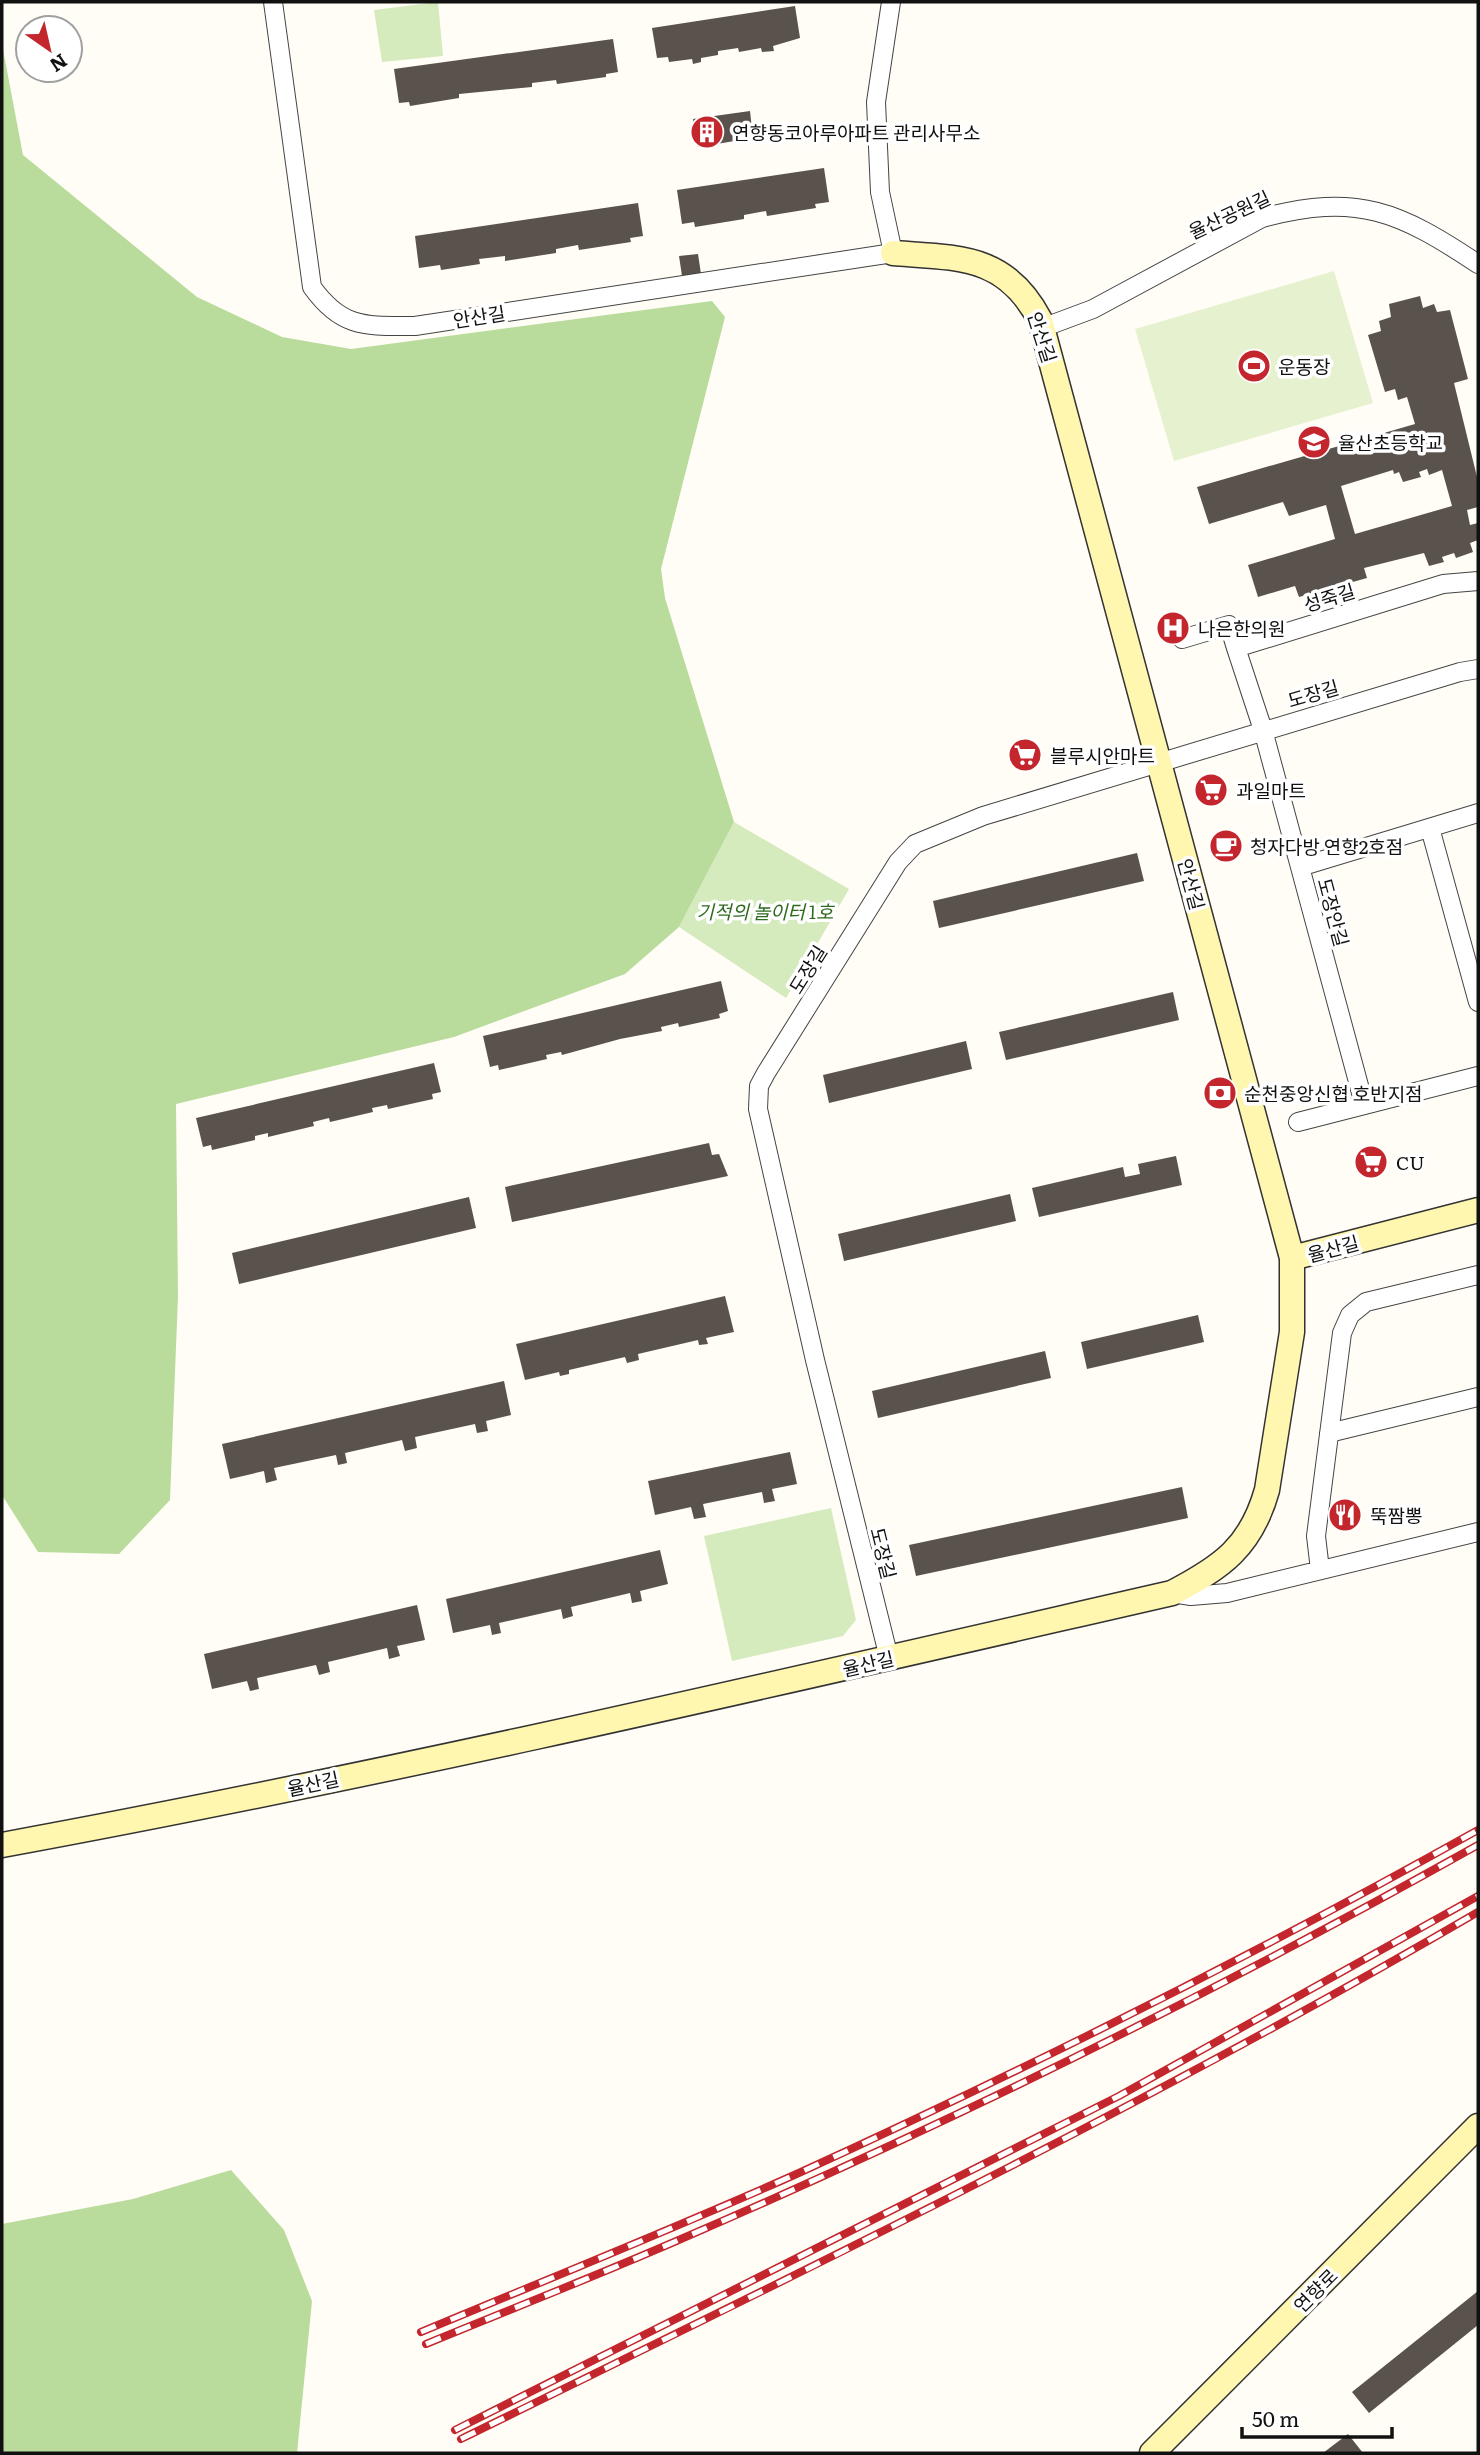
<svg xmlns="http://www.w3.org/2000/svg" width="1480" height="2455" viewBox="0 0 1480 2455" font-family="Literata,'Noto Sans KR',serif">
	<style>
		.green { fill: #d5ebbd }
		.forest { fill: #b9dc9c }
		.pitch { fill: #e6f2cf }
		.building { fill: #5a524d; fill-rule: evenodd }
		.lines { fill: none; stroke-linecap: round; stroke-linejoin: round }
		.street-casing { stroke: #444; stroke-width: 20 }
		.secondary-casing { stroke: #333; stroke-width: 27 }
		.street { stroke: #fff; stroke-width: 18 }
		.secondary { stroke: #fff6b0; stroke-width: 24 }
		.rail-casing { stroke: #c4262e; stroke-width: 8 }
		.rail { stroke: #fff; stroke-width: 5; stroke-dasharray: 16; stroke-linecap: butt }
		.labels { text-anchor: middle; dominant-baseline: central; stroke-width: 7; stroke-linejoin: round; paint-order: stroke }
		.poi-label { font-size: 19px; fill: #111; stroke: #fff; text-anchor: start }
		.street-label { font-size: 19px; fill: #111; stroke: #fff }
		.park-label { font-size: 19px; font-style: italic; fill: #2f6b1f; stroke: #fff }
	</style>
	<rect width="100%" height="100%" fill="#fffdf5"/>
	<path class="green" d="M438,2L443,56L382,62L374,10Z
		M734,822L849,889L786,998L679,927Z
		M831,1508L856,1620L843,1636L732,1661L704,1536Z"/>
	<path class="forest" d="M2,44L23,155L197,297L282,337L351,349L712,301L725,317L661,569L665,598L734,822L679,927L625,974L454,1037L176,1104L178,1296L170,1500L119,1554L38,1552L2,1495Z
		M231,2170L284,2230L312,2301L297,2453H2V2224L133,2199Z"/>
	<path class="pitch" d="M1334,271L1373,403L1174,461L1135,329Z"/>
	<path class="building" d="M795,6L800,38L773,46L774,51L762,52L761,48L739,52L738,48L718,51V55L701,58V62L693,64L692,59L669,62L668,57L657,58L652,28Z
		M613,39L618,72L606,74V77L557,84L556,80L532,83V87L459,94V98L410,106L409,102L399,103L394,69Z
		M750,111L753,138L698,147L693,119Z
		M824,168L829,202L815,204L816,208L767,216L766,211L744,215V219L695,227L694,222L682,224L677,190Z
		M638,203L643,236L630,238L631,242L579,250L578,245L556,249V253L505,261V256L479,259L480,264L441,270L440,265L419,268L415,236Z
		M698,254L701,274L682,276L679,256Z
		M1420,296L1423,308L1434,304L1437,312L1450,310L1468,379L1454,383L1478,481V507L1467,510L1470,525L1478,523V540L1470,543L1473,552L1456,558L1454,553L1442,557L1444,562L1429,566L1424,553L1364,568L1367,578L1299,597L1295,586L1258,597L1248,565L1335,539L1326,505L1289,516L1283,502L1209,524L1197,487L1415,424L1407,397L1398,400L1395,389L1385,392L1368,335L1381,331L1379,321L1391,317L1389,304ZM1427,469L1429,475L1442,470L1452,506L1355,534L1341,486L1393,470L1394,474L1399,472L1403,482L1421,477L1419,472Z
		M1137,853L1144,881L939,928L933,901Z
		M721,981L728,1011L719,1014L720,1018L679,1027L678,1023L661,1027L662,1031L620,1039L562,1055L561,1052L546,1055L547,1059L499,1070L498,1065L490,1067L483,1036Z
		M1173,992L1179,1020L1006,1060L999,1032Z
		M966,1041L972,1069L829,1103L823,1075Z
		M434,1063L441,1092L432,1094L433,1099L388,1109L387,1105L372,1108L373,1112L330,1122L329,1118L313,1122L314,1126L268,1137V1133L255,1136V1140L212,1150L211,1145L203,1147L196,1118Z
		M709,1143L712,1155L719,1154L728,1176L512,1222L505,1187Z
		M1176,1156L1182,1185L1039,1217L1032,1188L1123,1167L1125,1177L1140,1174L1138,1164Z
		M1010,1194L1016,1221L844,1261L838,1234Z
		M469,1197L476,1228L239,1284L232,1253Z
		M725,1296L734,1332L706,1338L708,1344L699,1345L698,1340L638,1354L639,1360L627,1363L625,1357L569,1370V1374L560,1376L559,1372L525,1380L516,1344Z
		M1198,1315L1204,1342L1087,1369L1081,1342Z
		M1045,1351L1051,1378L878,1418L872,1391Z
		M504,1381L511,1415L486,1421L488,1431L477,1433L475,1424L415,1437L417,1448L405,1451L402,1440L345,1453L347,1463L338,1465L336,1455L274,1468L277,1480L266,1483L264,1471L230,1479L222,1444Z
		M790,1452L797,1484L772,1489L775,1501L764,1503L762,1492L703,1504L706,1517L694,1519L691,1507L655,1515L648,1481Z
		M1182,1487L1188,1518L916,1576L909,1545Z
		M660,1550L668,1584L640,1591L642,1601L632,1603L630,1593L571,1607L573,1616L563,1619L561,1609L499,1623L501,1633L492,1635L490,1625L453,1633L446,1599Z
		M417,1605L425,1640L397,1646L400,1656L389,1659L387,1648L328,1662L330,1672L319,1675L316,1665L257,1678L259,1689L250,1691L247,1681L212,1689L204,1654Z
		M1478,2291V2325L1369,2413L1352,2392Z
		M1348,2434L1363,2453H1323Z"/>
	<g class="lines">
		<defs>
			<path id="street" d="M273,2L312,287C342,329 366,326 415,326L893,253L880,192L876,102L891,2
				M1042,328L1093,309L1262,218C1357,192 1400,212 1478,264
				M1182,639L1229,625L1236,648
				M1430,828L1478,1002
				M1300,867L1478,813
				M1364,1104L1263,730L1236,648L1443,584L1478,581
				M1298,1122L1478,1076
				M1329,1433L1478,1397
				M1320,1570L1316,1536L1342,1333L1350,1315L1366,1302L1478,1275
				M1172,1593L1191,1596L1227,1593L1478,1532
				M889,1658L815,1360L758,1109L759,1086L766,1073L898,862L915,844L983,816L1460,672L1478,669"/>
			<path id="secondary" d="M893,253C960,258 1006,255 1040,320L1292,1258
				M2,1845C394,1773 783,1682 1172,1593C1222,1567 1251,1547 1267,1490L1292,1332V1258L1478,1210
				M1152,2453L1478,2126"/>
		</defs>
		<use href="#street" class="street-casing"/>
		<use href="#secondary" class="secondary-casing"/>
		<use href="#street" class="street"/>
		<use href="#secondary" class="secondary"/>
		<defs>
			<path id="rail" d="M421,2332C548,2279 676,2228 801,2172C1031,2067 1258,1953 1478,1830
				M426,2344C511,2309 596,2276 681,2239C952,2122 1220,1990 1478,1845
				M455,2430L1119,2096L1478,1896
				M461,2439C804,2271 1148,2105 1478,1912"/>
		</defs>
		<use href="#rail" class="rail-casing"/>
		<use href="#rail" class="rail"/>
	</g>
	<defs>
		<symbol id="building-disc" viewBox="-11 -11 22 22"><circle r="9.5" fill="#c4262e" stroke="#fff"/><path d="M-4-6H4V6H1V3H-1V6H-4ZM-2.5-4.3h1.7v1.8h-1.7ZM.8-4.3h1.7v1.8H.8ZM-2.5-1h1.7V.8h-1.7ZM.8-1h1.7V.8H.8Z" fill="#fff"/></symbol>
		<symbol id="stadium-disc" viewBox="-11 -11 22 22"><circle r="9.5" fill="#c4262e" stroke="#fff"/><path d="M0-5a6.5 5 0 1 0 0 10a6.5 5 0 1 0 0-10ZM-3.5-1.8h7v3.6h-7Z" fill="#fff"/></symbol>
		<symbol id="school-disc" viewBox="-11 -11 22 22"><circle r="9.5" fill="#c4262e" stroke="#fff"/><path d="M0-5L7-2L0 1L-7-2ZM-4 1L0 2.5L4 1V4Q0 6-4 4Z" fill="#fff"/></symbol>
		<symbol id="hospital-disc" viewBox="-11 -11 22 22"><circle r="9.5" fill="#c4262e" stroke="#fff"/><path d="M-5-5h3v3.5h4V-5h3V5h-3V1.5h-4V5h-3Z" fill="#fff"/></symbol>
		<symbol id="supermarket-disc" viewBox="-11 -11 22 22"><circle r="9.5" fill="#c4262e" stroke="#fff"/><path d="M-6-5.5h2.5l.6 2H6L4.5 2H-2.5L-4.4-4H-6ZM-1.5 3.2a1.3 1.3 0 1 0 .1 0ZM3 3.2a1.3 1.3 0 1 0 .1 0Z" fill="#fff"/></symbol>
		<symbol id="cafe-disc" viewBox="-11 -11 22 22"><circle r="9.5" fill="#c4262e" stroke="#fff"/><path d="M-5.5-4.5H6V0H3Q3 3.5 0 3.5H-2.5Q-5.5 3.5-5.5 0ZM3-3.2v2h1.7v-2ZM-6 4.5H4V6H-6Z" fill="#fff"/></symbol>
		<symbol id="bank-disc" viewBox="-11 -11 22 22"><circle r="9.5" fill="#c4262e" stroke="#fff"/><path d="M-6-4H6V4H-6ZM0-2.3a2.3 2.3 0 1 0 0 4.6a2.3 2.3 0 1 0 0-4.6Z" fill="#fff"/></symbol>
		<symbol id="restaurant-disc" viewBox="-11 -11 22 22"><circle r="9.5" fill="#c4262e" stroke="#fff"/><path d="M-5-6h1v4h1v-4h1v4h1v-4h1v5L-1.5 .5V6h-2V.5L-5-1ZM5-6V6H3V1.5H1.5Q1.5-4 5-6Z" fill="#fff"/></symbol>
	</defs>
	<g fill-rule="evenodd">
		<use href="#building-disc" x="688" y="113" width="38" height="38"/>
		<use href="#stadium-disc" x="1235" y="347" width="38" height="38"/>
		<use href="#school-disc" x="1295" y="423" width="38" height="38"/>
		<use href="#hospital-disc" x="1154" y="609" width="38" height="38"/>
		<use href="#supermarket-disc" x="1006" y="736" width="38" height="38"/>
		<use href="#supermarket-disc" x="1192" y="771" width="38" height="38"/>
		<use href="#cafe-disc" x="1207" y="827" width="38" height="38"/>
		<use href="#bank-disc" x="1201" y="1074" width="38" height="38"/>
		<use href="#supermarket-disc" x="1352" y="1143" width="38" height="38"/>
		<use href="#restaurant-disc" x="1326" y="1496" width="38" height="38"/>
	</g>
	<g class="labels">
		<g class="poi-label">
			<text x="732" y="132">연향동코아루아파트 관리사무소</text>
			<text x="1278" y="366">운동장</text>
			<text x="1338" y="442">율산초등학교</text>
			<text x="1198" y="628">나은한의원</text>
			<text x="1050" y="755">블루시안마트</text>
			<text x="1236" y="790">과일마트</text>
			<text x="1250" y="846">청자다방 연향2호점</text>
			<text x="1244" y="1093">순천중앙신협 호반지점</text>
			<text x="1396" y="1162">CU</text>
			<text x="1370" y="1515">뚝짬뽕</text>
		</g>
		<g class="street-label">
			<text transform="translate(1229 214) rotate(-25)">율산공원길</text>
			<text transform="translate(479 316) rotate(-9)">안산길</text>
			<text transform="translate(1043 337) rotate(72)">안산길</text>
			<text transform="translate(1329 597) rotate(-17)">성죽길</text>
			<text transform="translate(1313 693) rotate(-16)">도장길</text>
			<text transform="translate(1192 884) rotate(75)">안산길</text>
			<text transform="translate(1334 912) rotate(75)">도장안길</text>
			<text transform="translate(807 969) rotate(-58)">도장길</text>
			<text transform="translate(1333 1248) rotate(-15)">율산길</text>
			<text transform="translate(884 1553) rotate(76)">도장길</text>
			<text transform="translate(868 1663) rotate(-13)">율산길</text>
			<text transform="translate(313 1783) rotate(-12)">율산길</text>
			<text transform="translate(1315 2290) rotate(-45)">연향로</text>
		</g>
		<g class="park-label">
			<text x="765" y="911">기적의 놀이터 1호</text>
		</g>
	</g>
	<rect width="1480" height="2455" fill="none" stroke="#111111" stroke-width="7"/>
	<g transform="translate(49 49) rotate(146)"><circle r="33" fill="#ffffff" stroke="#a0a0a0" stroke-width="2"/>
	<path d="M0-5L12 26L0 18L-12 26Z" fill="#c4262e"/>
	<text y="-10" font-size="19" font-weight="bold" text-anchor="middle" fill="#111111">N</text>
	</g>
	<path d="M1242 2427v10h150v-10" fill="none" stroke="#111111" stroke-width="3.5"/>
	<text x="1252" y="2427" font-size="21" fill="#111111" stroke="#ffffff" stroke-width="5" paint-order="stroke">50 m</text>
</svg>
